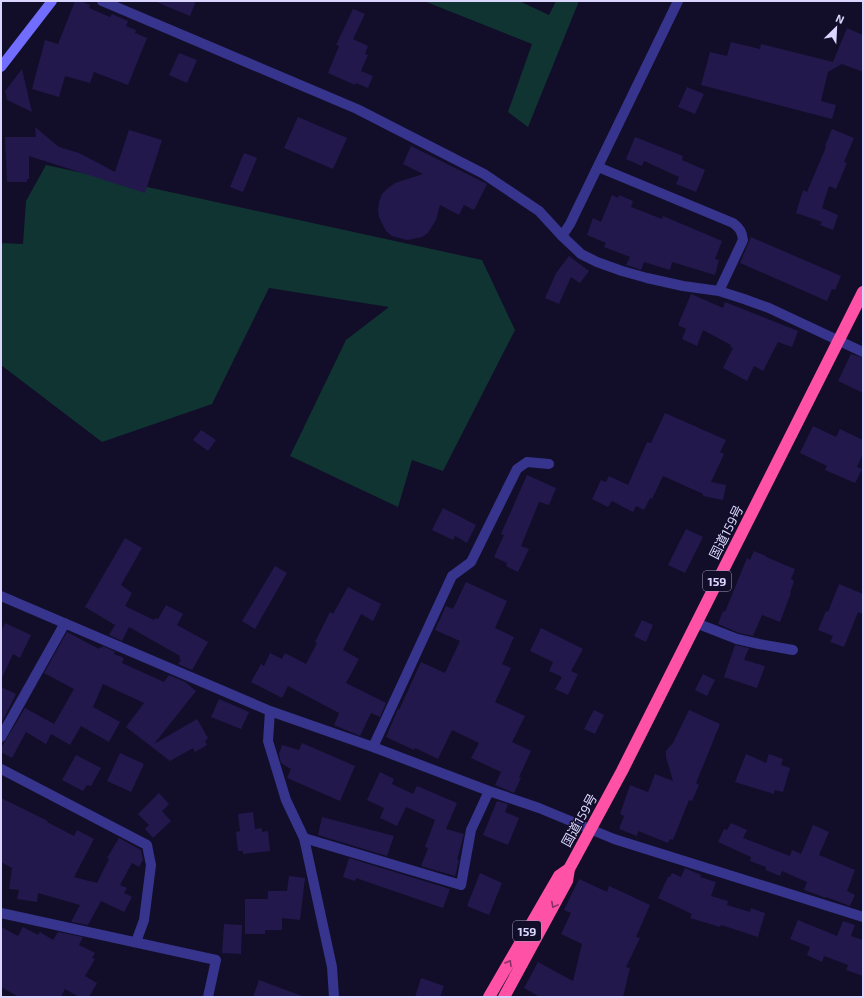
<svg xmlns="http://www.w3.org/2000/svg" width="864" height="998" viewBox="0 0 864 998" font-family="'Exo 2','Noto Sans JP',sans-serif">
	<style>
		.green { fill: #103432 }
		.building { fill: #22184c }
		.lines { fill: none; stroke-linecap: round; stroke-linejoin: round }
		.street { stroke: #37348d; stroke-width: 10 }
		.secondary { stroke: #706dff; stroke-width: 10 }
		.highway { stroke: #ff51a5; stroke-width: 12 }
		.oneway { stroke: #883067 }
		.labels { text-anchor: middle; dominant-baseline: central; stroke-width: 3; stroke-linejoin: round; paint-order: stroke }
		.shield { fill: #120e29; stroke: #9e9abf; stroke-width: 1 }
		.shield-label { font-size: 12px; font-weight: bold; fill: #dad6ff }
		.street-label { font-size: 13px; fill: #dad6ff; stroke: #120e29 }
	</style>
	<rect width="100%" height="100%" fill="#120e29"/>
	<path class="green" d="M424,1H519L549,15L556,1H579L528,127L508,112L532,44Z
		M46,165L482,260L515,330L443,471L412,460L398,507L290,456L346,340L389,307L269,288L212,404L102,442L1,365V243L23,244L26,201Z"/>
	<path class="building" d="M75,1H81L90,5L89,8L110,17L112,14L128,21L126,26L136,30L135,33L147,38L128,85L94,72L90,83L65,76L59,97L32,89L45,40L58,44Z
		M154,1H196L190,16Z
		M353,9L365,14L353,39L368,46L365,54L368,55L361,71L373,76L368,88L356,83L355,85L328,73L339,46L336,45Z
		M847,28L863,35V72L842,64L828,72L821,101L836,105L832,119L701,85L710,52L727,56L731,42L760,49L761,44L833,62Z
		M179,53L197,60L187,83L169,75Z
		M22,69L32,112L7,100L5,91Z
		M687,87L704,94L695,114L678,107Z
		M298,117L347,138L333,169L284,148Z
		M35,127L59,147L79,153L115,172L129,130L162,140L145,193L29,156V179H27V182H7L5,137H36Z
		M832,129L854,138L844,162L847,163L836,189L829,186L822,208L838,215L833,230L820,225L822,222L796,213L803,190L807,192L826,147L825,146Z
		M635,137L683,156L682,160L705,170L696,192L676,184L679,177L644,161L642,166L626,159Z
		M411,146L487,184L474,210L464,205L459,215L440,205L436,220L428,233L422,237L407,240L392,236L386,231L379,217L378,210L379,202L382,194L388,188L395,183L423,174L403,164Z
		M244,153L257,158L243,192L230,187Z
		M612,195L618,198L619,195L633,201L631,207L662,219L663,216L722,241L715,259L719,260L715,275L672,262L670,270L644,262L641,270L630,266L626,265L630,257L604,247L606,243L587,235L593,218L601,222Z
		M751,237L841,276L835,290L832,289L827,301L740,263Z
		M569,256L589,271L580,283L571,277L559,304L545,298L556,273Z
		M691,294L723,308L725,302L798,331L792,347L778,342L763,371L754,366L747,381L723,368L733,348L730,347L731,345L703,330L697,346L682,339L686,329L678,325Z
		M851,354L863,358V393L838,381Z
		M665,413L726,440L720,452L724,454L711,482L726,485L723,500L703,496V494L663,476L652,499L650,498L644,510L636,506L633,512L612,501L608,507L592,499L601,480L606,482L609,476L628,485L647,442L651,443Z
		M813,426L836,437L840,429L863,440V454L857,467L862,469L855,483L825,470L827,466L800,453Z
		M201,430L216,440L208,451L193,440Z
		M527,475L556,488L549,505L539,502L521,546L529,549L518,572L506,566L507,563L494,557L504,535L501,534Z
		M443,508L476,525L467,543L455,536L453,540L432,530Z
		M686,529L703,537L685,573L668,565Z
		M125,538L142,548L121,585L132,593L125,606L154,620L155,618L158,619L166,605L183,614L177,625L208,642L192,670L178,664L181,660L179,658L180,656L129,627L122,641L109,635L115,625L85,607Z
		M754,551L766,556V557L795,569L791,579L794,581L790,593H791L780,622L762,615L753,636L739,633L718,624L723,611L725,612L747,558L750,560Z
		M275,566L287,573L255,629L242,621Z
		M466,582L507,601L495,628L514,637L502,664L511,668L495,702L525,716L512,742L531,751L519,777L521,778L514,793L495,785L501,772L471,758L479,743L452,730L438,759L415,748L414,750L386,737L398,709L399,710L421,662L445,673L460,641L435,630L446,606L453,609Z
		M839,584L863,594V614L858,612L844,647L830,642L833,636L818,630L826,611L828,612Z
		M348,587L381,604L373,621L361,614L343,650L359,659L346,683L386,703L380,717L371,713L360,736L334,725L339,713L288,686L282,698L251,682L261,664L264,666L270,653L282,659L285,653L306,664L317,643L315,642L330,612L333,614Z
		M642,620L653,625L646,642L634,636Z
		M5,623L31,635L20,658L13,654L1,680V632Z
		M541,628L583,649L571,671L578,674L568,695L555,689L562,677L549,671L553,662L530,651Z
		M67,632L99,649L100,647L102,648L103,646L115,652L114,654L124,658L122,663L164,682L169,675L185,682L196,691L154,744L197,719L208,738L205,741L207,745L195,752L193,748L170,761L126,727L144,703L103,684L93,707L120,722L109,742L81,726L70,745L51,734L46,744L26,732L12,758L1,752V748L25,708L54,724L74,689L44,673Z
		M735,645L749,648L744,660L765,666L757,688L724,677Z
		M703,674L715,680L707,696L695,690Z
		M1,687L16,694L1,724Z
		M219,699L249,712L241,729L211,717Z
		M594,710L604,715L595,734L584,729Z
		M689,710L720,724L696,783L699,785L692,801L689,800L673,840L670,839L668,843L638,831L637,836L619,829L624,816L620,814L630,785L648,792L655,774L673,781L666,757V751L670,746L673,743Z
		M302,743L355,766L340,801L287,778L291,769L281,763L279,754L282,745L299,750Z
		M120,753L144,764L131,792L107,781Z
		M746,754L766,763L769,754L783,759L781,765L790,768L783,792L775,790L774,794L735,782Z
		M76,755L101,768L91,786L87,785L83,791L62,780Z
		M380,772L394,779L392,784L413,794L417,786L457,803L446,829L464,834L457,860H459L455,876L421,866L428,848L425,847L435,820L406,807L397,826L380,818L384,808L367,800Z
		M159,793L169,804L162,811L171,821L153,838L145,829L149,825L138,814Z
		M1,798L48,821L47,822L74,836L77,830L94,839L74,877L97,883L109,859L107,858L119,838L141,850L143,860L139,867L132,863L120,885L127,888L124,893L132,897L124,912L101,901L88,925L71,922L80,905L38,893L37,902L17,899L19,890L9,889L12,868L1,862Z
		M497,801L508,804L505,812L519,818L508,845L483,835Z
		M253,812L255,829L262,828V832L268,831L270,851L243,854V851H238L236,832L240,831L238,814Z
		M322,817L394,836L387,856L318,835Z
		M731,823L747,830L743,838L790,856L792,850L801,854L813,825L829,832L819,855L855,870L847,891L855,895L850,906L826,897V898L804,890L807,882L782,871L780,876L766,870V867L750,861L751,857L718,842L724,829L727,830Z
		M349,858L450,889L443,908L356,878L355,881L343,877Z
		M685,868L701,875L700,877L716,882L711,896L728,901L727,905L750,912L751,908L765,913L758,937L721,925L720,927L690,918L692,914L658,898L668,877H670L672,873L681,877Z
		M480,873L502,883L489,915L467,906Z
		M289,876L305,878L300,920L282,918V930H265V934H245V899H268V891H287Z
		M579,879L607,892L609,886L650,905L636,937L640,938L626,967L630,968L623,997H540L524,988L538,962L573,981L582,944L561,934L571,913L564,910Z
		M798,920L837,936L843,921L855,925L851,936L863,940V976L846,970L848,965L824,956L822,962L807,955L810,947L790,939Z
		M224,924L242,925L241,954L222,953Z
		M1,927L18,936L23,927L38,935L40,932L53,940L58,932L83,937L79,945L95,953L92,958L95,959L85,976L97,983L89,997H79L65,989L61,997H19L1,987Z
		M421,978L444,986L440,997H415Z
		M259,980L302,996V997H253Z"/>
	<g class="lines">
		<path class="street" d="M102,1L357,109L484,174L539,211L562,236L581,254L597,262L622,271L647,278L683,286L719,291L744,299L769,308L863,352
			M598,167L733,223C740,228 742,232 743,240L719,291
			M562,236L570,224L678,1
			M1,596L270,711L373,747L489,791L539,808L614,839L863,917
			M696,623L737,639L759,644L793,650
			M270,711L268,741L286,800L304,838L332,967L334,997
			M1,737L65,623
			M373,747L452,576L471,562L517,469L527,462L549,464
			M1,769L147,845L151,865L144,920L136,942
			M304,838L461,885L471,830L489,791
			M1,913L216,960L208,997"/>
		<path class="secondary" d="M1,67L52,1"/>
		<path class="highway" d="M489,997L559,876L569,869
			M504,997L567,881L569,869L622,771L863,292"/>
	</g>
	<defs><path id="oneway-chevron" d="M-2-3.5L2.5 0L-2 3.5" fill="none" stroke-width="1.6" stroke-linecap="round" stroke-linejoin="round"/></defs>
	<g class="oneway">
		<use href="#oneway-chevron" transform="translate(554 905) rotate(118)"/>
		<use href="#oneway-chevron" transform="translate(509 963) rotate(-60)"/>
	</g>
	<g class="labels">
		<g class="shield">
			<rect x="703" y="571" width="28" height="20" rx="3"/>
			<rect x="513" y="921" width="28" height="20" rx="3"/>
		</g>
		<g class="shield-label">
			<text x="717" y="581">159</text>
			<text x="527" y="931">159</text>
		</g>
		<g class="street-label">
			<text transform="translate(726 532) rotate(-63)">国道159号</text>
			<text transform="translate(579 820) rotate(-61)">国道159号</text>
		</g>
	</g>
	<rect width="864" height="998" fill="none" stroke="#dad6ff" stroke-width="4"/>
	<g transform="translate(836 28) rotate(24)" stroke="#120e29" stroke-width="3" paint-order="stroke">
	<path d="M0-3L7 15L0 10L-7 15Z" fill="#dad6ff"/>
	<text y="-6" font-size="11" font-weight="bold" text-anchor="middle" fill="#dad6ff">N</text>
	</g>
</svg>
